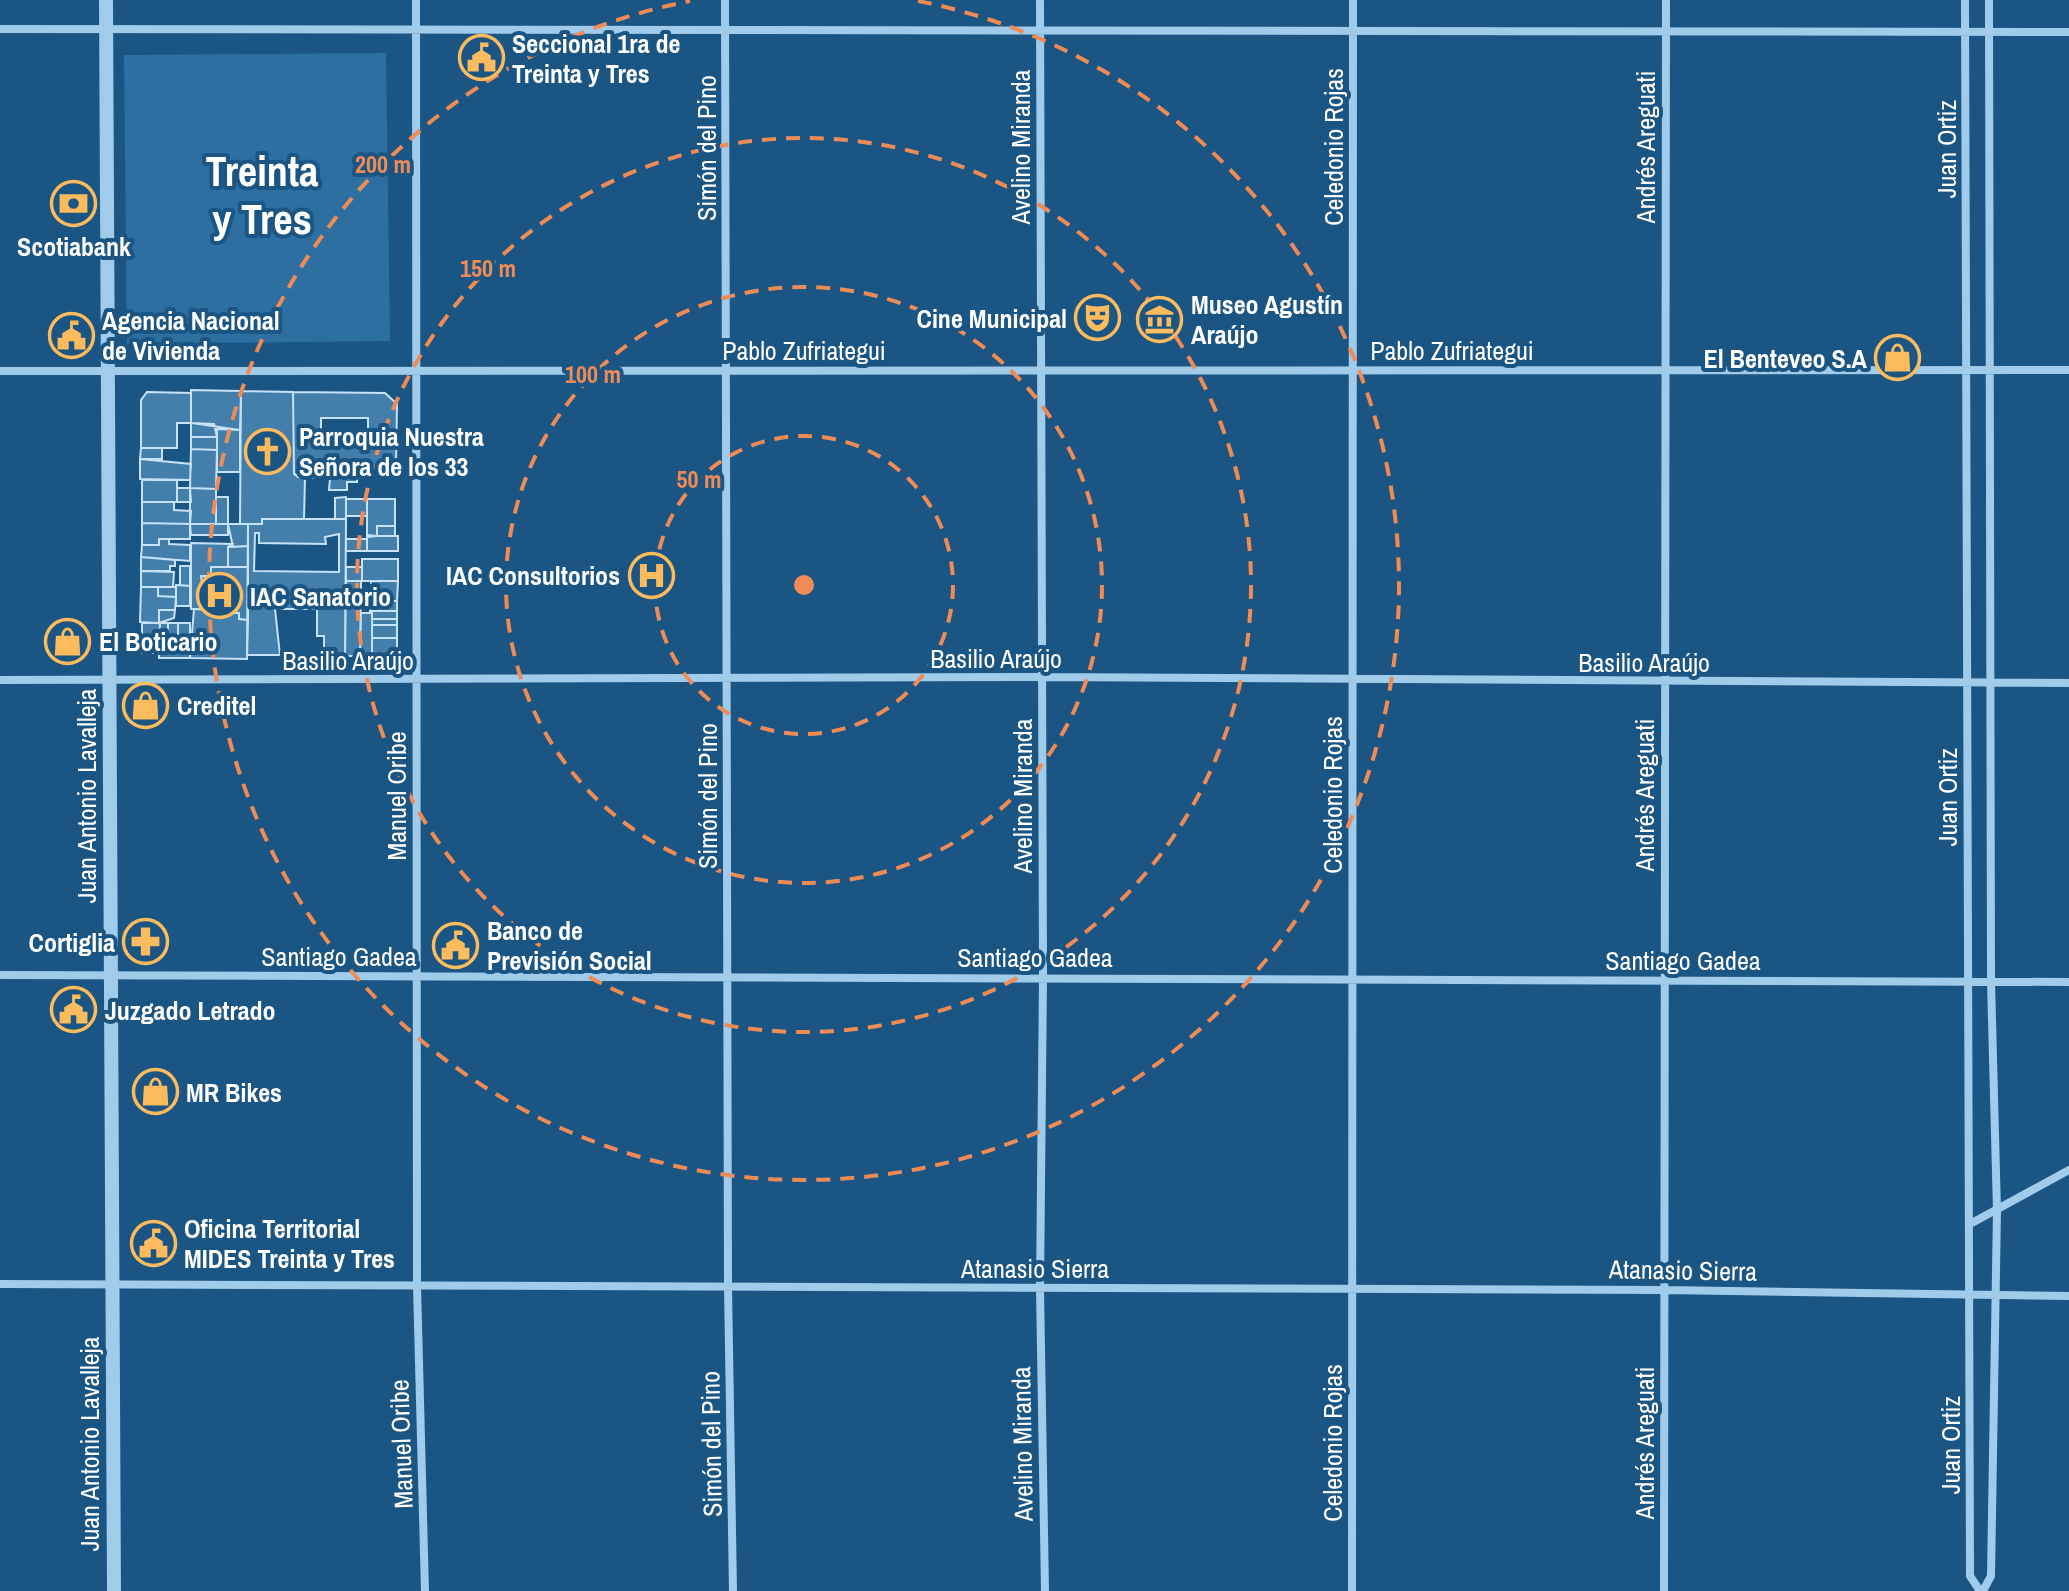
<svg xmlns="http://www.w3.org/2000/svg" width="2069" height="1591" viewBox="0 0 2069 1591" font-family="'Archivo Narrow',sans-serif">
	<style>
		.green { fill: #2e6fa2 }
		.building { fill: #447fac; stroke: #c5e2f8; stroke-width: 2; fill-rule: evenodd }
		.lines { fill: none; stroke-linecap: round; stroke-linejoin: round }
		.minor { stroke: #a0cbeb; stroke-width: 8 }
		.tertiary { stroke: #a0cbeb; stroke-width: 14 }
		.ring { fill: none; stroke: #ef8b55; stroke-width: 4; stroke-dasharray: 14 10 }
		.labels { text-anchor: middle; dominant-baseline: central; stroke-width: 8; stroke-linejoin: round; paint-order: stroke }
		.poi-label { font-size: 26px; font-weight: bold; fill: #fff; stroke: #1b5583; text-anchor: start }
		.street-label { font-size: 26px; fill: #fff; stroke: #1b5583 }
		.town-label { font-size: 42px; font-weight: bold; fill: #fff; stroke: #1b5583 }
		.centre { fill: #ef8b55; stroke: #1b5583; stroke-width: 4 }
		.ring-label { font-size: 24px; text-anchor: middle; font-weight: bold; fill: #ef8b55; stroke: #1b5583; stroke-width: 8; stroke-linejoin: round; paint-order: stroke }
	</style>
	<rect width="100%" height="100%" fill="#1b5583"/>
	<path class="green" d="M386,53L390,341L127,344L124,55Z"/>
	<path class="building" d="M191,390L241,391L240,430L191,423Z
		M241,391L293,392L294,474L305,478L304,519H262V524H240Z
		M147,392L191,393V423H177V448H141V400Z
		M293,392L385,393L397,404L396,468L370,467V472H357V482H347V490H329L330,478L298,477L294,474ZM321,418H368V445L321,444Z
		M191,423L214,424L217,437H191Z
		M217,429L240,430V472H217Z
		M191,437H217V450L191,449Z
		M141,448H162V459H140Z
		M191,449L217,450L216,489L190,488Z
		M140,459L191,464L190,480L140,479Z
		M142,480H177V502H142Z
		M177,488H190L191,502H177Z
		M190,488L216,489V524H190Z
		M216,497H228V524H216Z
		M346,497V519H335V498Z
		M346,499H367V516H346Z
		M367,499H395V526H377V536L367,535Z
		M142,502H174V510L191,511L190,524L142,523Z
		M262,519H346L345,656H324V636H317V609H275L280,655H247L248,524H262ZM255,533H259V543L326,544L325,537L339,534V572L254,571Z
		M142,523L190,524V539H159V545H142Z
		M190,524H228V535H191Z
		M228,524H248V546L233,547Z
		M377,526H395V536H377Z
		M377,536H398V551H367V537Z
		M159,539H169V544L190,545V561L141,557L142,545H159Z
		M346,539H367V551H346Z
		M191,543L232,544L228,547V567H211V576H201L204,596H220V610L191,609Z
		M248,546V567H228V547Z
		M141,557L175,560V566H170V571H141Z
		M362,559H398V581H362Z
		M180,566H190V586L180,585Z
		M211,567H248V620L239,619V613L220,610V596H204L201,576H211Z
		M346,567H362V581H346Z
		M141,571L174,572L173,587H141Z
		M346,581H361L360,656H345Z
		M371,581H398L397,601H371Z
		M176,585L190,586V606H176Z
		M141,587H158V596L176,597L175,610H159V623L140,622Z
		M158,587H176V597L158,596Z
		M371,601H397V611H370Z
		M194,609L230,610L229,613H239V619L248,620L247,659L190,658Z
		M159,610H175L174,618L159,623Z
		M372,611H397V619H372Z
		M361,613H372V656H360Z
		M372,619H397V625H372Z
		M142,623H160L159,653H142Z
		M160,623H168V643H159Z
		M168,623H178V643H168Z
		M178,623H190V643H178Z
		M372,625H397V638H372Z
		M372,638H397V648L391,656H372Z
		M159,643H190V658H159Z"/>
	<g class="lines">
		<path class="minor" d="M416,0L417,1286L425,1591
			M725,0L728,1287L733,1591
			M1040,0L1043,977L1040,1288L1045,1591
			M1965,0L1970,1576L1980,1591
			M0,29L2069,32
			M0,371L2069,370
			M0,680L1041,677L2069,683
			M0,975L2069,982
			M1970,1224L2069,1170
			M0,1284L1664,1290L2069,1296
			M1352,1591L1353,0
			M1664,1591L1666,0
			M1983,1591L1991,1576L1997,1211L1991,981L1989,0"/>
		<path class="tertiary" d="M106,0L114,1591"/>
	</g>
	<g class="ring">
		<circle cx="804" cy="585" r="149"/>
		<circle cx="804" cy="585" r="298"/>
		<circle cx="804" cy="585" r="447"/>
		<path d="M918 1A595 595 0 1 1 690 1"/>
	</g>
	<defs>
		<symbol id="civic-ring" viewBox="-11 -11 22 22"><circle r="9.5" fill="#1b5583" stroke="#fcbb5d" stroke-width="1.5"/><path d="M-.6-6.5H3V-4.5H.6V-3L4-1V1h2V6H-6V1h2V-1L-.6-3ZM-1.2 2.5V6h2.4V2.5Z" fill="#fcbb5d"/></symbol>
		<symbol id="bank-ring" viewBox="-11 -11 22 22"><circle r="9.5" fill="#1b5583" stroke="#fcbb5d" stroke-width="1.5"/><path d="M-6-4H6V4H-6ZM0-2.3a2.3 2.3 0 1 0 0 4.6a2.3 2.3 0 1 0 0-4.6Z" fill="#fcbb5d"/></symbol>
		<symbol id="theatre-ring" viewBox="-11 -11 22 22"><circle r="9.5" fill="#1b5583" stroke="#fcbb5d" stroke-width="1.5"/><path d="M-5-5.5Q0-4 5-5.5V0Q5 5 0 6Q-5 5-5 0ZM-3.3-2.5H-1v1.5H-3.3ZM1-2.5H3.3v1.5H1ZM-2.8 1Q0 5.5 2.8 1Z" fill="#fcbb5d"/></symbol>
		<symbol id="museum-ring" viewBox="-11 -11 22 22"><circle r="9.5" fill="#1b5583" stroke="#fcbb5d" stroke-width="1.5"/><path d="M0-6L6-3V-2H-6V-3ZM-5-1h2V3h-2ZM-1-1h2V3h-2ZM3-1h2V3H3ZM-6 4H6V6H-6Z" fill="#fcbb5d"/></symbol>
		<symbol id="shop-ring" viewBox="-11 -11 22 22"><circle r="9.5" fill="#1b5583" stroke="#fcbb5d" stroke-width="1.5"/><path d="M-5-2.5h2.3a2.7 3.5 0 0 1 5.4 0H5L5.5 6h-11ZM-1.5-2.5h3a1.5 2.3 0 0 0-3 0Z" fill="#fcbb5d"/></symbol>
		<symbol id="church-ring" viewBox="-11 -11 22 22"><circle r="9.5" fill="#1b5583" stroke="#fcbb5d" stroke-width="1.5"/><path d="M-1.2-6h2.4v3.5h3.3v2.4h-3.3V6h-2.4V-.1h-3.3v-2.4h3.3Z" fill="#fcbb5d"/></symbol>
		<symbol id="hospital-ring" viewBox="-11 -11 22 22"><circle r="9.5" fill="#1b5583" stroke="#fcbb5d" stroke-width="1.5"/><path d="M-5-5h3v3.5h4V-5h3V5h-3V1.5h-4V5h-3Z" fill="#fcbb5d"/></symbol>
		<symbol id="pharmacy-ring" viewBox="-11 -11 22 22"><circle r="9.5" fill="#1b5583" stroke="#fcbb5d" stroke-width="1.5"/><path d="M-2-6h4v4h4v4h-4v4h-4v-4h-4v-4h4Z" fill="#fcbb5d"/></symbol>
	</defs>
	<g fill-rule="evenodd">
		<use href="#civic-ring" x="456" y="32" width="51" height="51"/>
		<use href="#bank-ring" x="48" y="178" width="51" height="51"/>
		<use href="#theatre-ring" x="1072" y="292" width="51" height="51"/>
		<use href="#museum-ring" x="1134" y="294" width="51" height="51"/>
		<use href="#civic-ring" x="46" y="310" width="51" height="51"/>
		<use href="#shop-ring" x="1872" y="332" width="51" height="51"/>
		<use href="#church-ring" x="242" y="426" width="51" height="51"/>
		<use href="#hospital-ring" x="626" y="550" width="51" height="51"/>
		<use href="#hospital-ring" x="194" y="570" width="51" height="51"/>
		<use href="#shop-ring" x="42" y="616" width="51" height="51"/>
		<use href="#shop-ring" x="120" y="680" width="51" height="51"/>
		<use href="#pharmacy-ring" x="120" y="916" width="51" height="51"/>
		<use href="#civic-ring" x="430" y="920" width="51" height="51"/>
		<use href="#civic-ring" x="48" y="984" width="51" height="51"/>
		<use href="#shop-ring" x="130" y="1066" width="51" height="51"/>
		<use href="#civic-ring" x="128" y="1218" width="51" height="51"/>
	</g>
	<g class="labels">
		<g class="poi-label">
			<text x="512" y="43">Seccional 1ra de<tspan x="512" dy="30">Treinta y Tres</tspan></text>
			<text x="74" y="246" text-anchor="middle">Scotiabank</text>
			<text x="1191" y="304">Museo Agustín<tspan x="1191" dy="30">Araújo</tspan></text>
			<text x="1067" y="318" text-anchor="end">Cine Municipal</text>
			<text x="102" y="320">Agencia Nacional<tspan x="102" dy="30">de Vivienda</tspan></text>
			<text x="1867" y="358" text-anchor="end">El Benteveo S.A</text>
			<text x="299" y="436">Parroquia Nuestra<tspan x="299" dy="30">Señora de los 33</tspan></text>
			<text x="620" y="575" text-anchor="end">IAC Consultorios</text>
			<text x="250" y="596">IAC Sanatorio</text>
			<text x="99" y="641">El Boticario</text>
			<text x="177" y="705">Creditel</text>
			<text x="487" y="930">Banco de<tspan x="487" dy="30">Previsión Social</tspan></text>
			<text x="115" y="942" text-anchor="end">Cortiglia</text>
			<text x="105" y="1010">Juzgado Letrado</text>
			<text x="186" y="1092">MR Bikes</text>
			<text x="184" y="1228">Oficina Territorial<tspan x="184" dy="30">MIDES Treinta y Tres</tspan></text>
		</g>
		<g class="street-label">
			<text transform="translate(1020 147) rotate(-90)">Avelino Miranda</text>
			<text transform="translate(1333 147) rotate(-90)">Celedonio Rojas</text>
			<text transform="translate(1645 147) rotate(-90)">Andrés Areguati</text>
			<text transform="translate(706 148) rotate(-90)">Simón del Pino</text>
			<text transform="translate(1946 149) rotate(-90)">Juan Ortiz</text>
			<text x="804" y="350">Pablo Zufriategui</text>
			<text x="1452" y="350">Pablo Zufriategui</text>
			<text x="996" y="658">Basilio Araújo</text>
			<text x="348" y="660">Basilio Araújo</text>
			<text x="1644" y="662">Basilio Araújo</text>
			<text transform="translate(1332 795) rotate(-90)">Celedonio Rojas</text>
			<text transform="translate(1644 795) rotate(-90)">Andrés Areguati</text>
			<text transform="translate(86 796) rotate(-90)">Juan Antonio Lavalleja</text>
			<text transform="translate(396 796) rotate(-90)">Manuel Oribe</text>
			<text transform="translate(707 796) rotate(-90)">Simón del Pino</text>
			<text transform="translate(1022 796) rotate(-90)">Avelino Miranda</text>
			<text transform="translate(1947 797) rotate(-90)">Juan Ortiz</text>
			<text x="339" y="956">Santiago Gadea</text>
			<text x="1035" y="957">Santiago Gadea</text>
			<text x="1683" y="960">Santiago Gadea</text>
			<text x="1035" y="1268">Atanasio Sierra</text>
			<text transform="translate(1683 1270) rotate(1)">Atanasio Sierra</text>
			<text transform="translate(1332 1443) rotate(-90)">Celedonio Rojas</text>
			<text transform="translate(1644 1443) rotate(-90)">Andrés Areguati</text>
			<text transform="translate(89 1444) rotate(-90)">Juan Antonio Lavalleja</text>
			<text transform="translate(401 1444) rotate(-92)">Manuel Oribe</text>
			<text transform="translate(711 1444) rotate(-91)">Simón del Pino</text>
			<text transform="translate(1022 1444) rotate(-91)">Avelino Miranda</text>
			<text transform="translate(1950 1445) rotate(-90)">Juan Ortiz</text>
		</g>
		<g class="town-label">
			<text x="262" y="171">Treinta<tspan x="262" dy="48">y Tres</tspan></text>
		</g>
	</g>
	<circle cx="804" cy="585" r="12" class="centre"/>
	<g class="ring-label">
		<text x="383" y="173">200 m</text>
		<text x="488" y="277">150 m</text>
		<text x="593" y="383">100 m</text>
		<text x="699" y="488">50 m</text>
	</g>
</svg>
